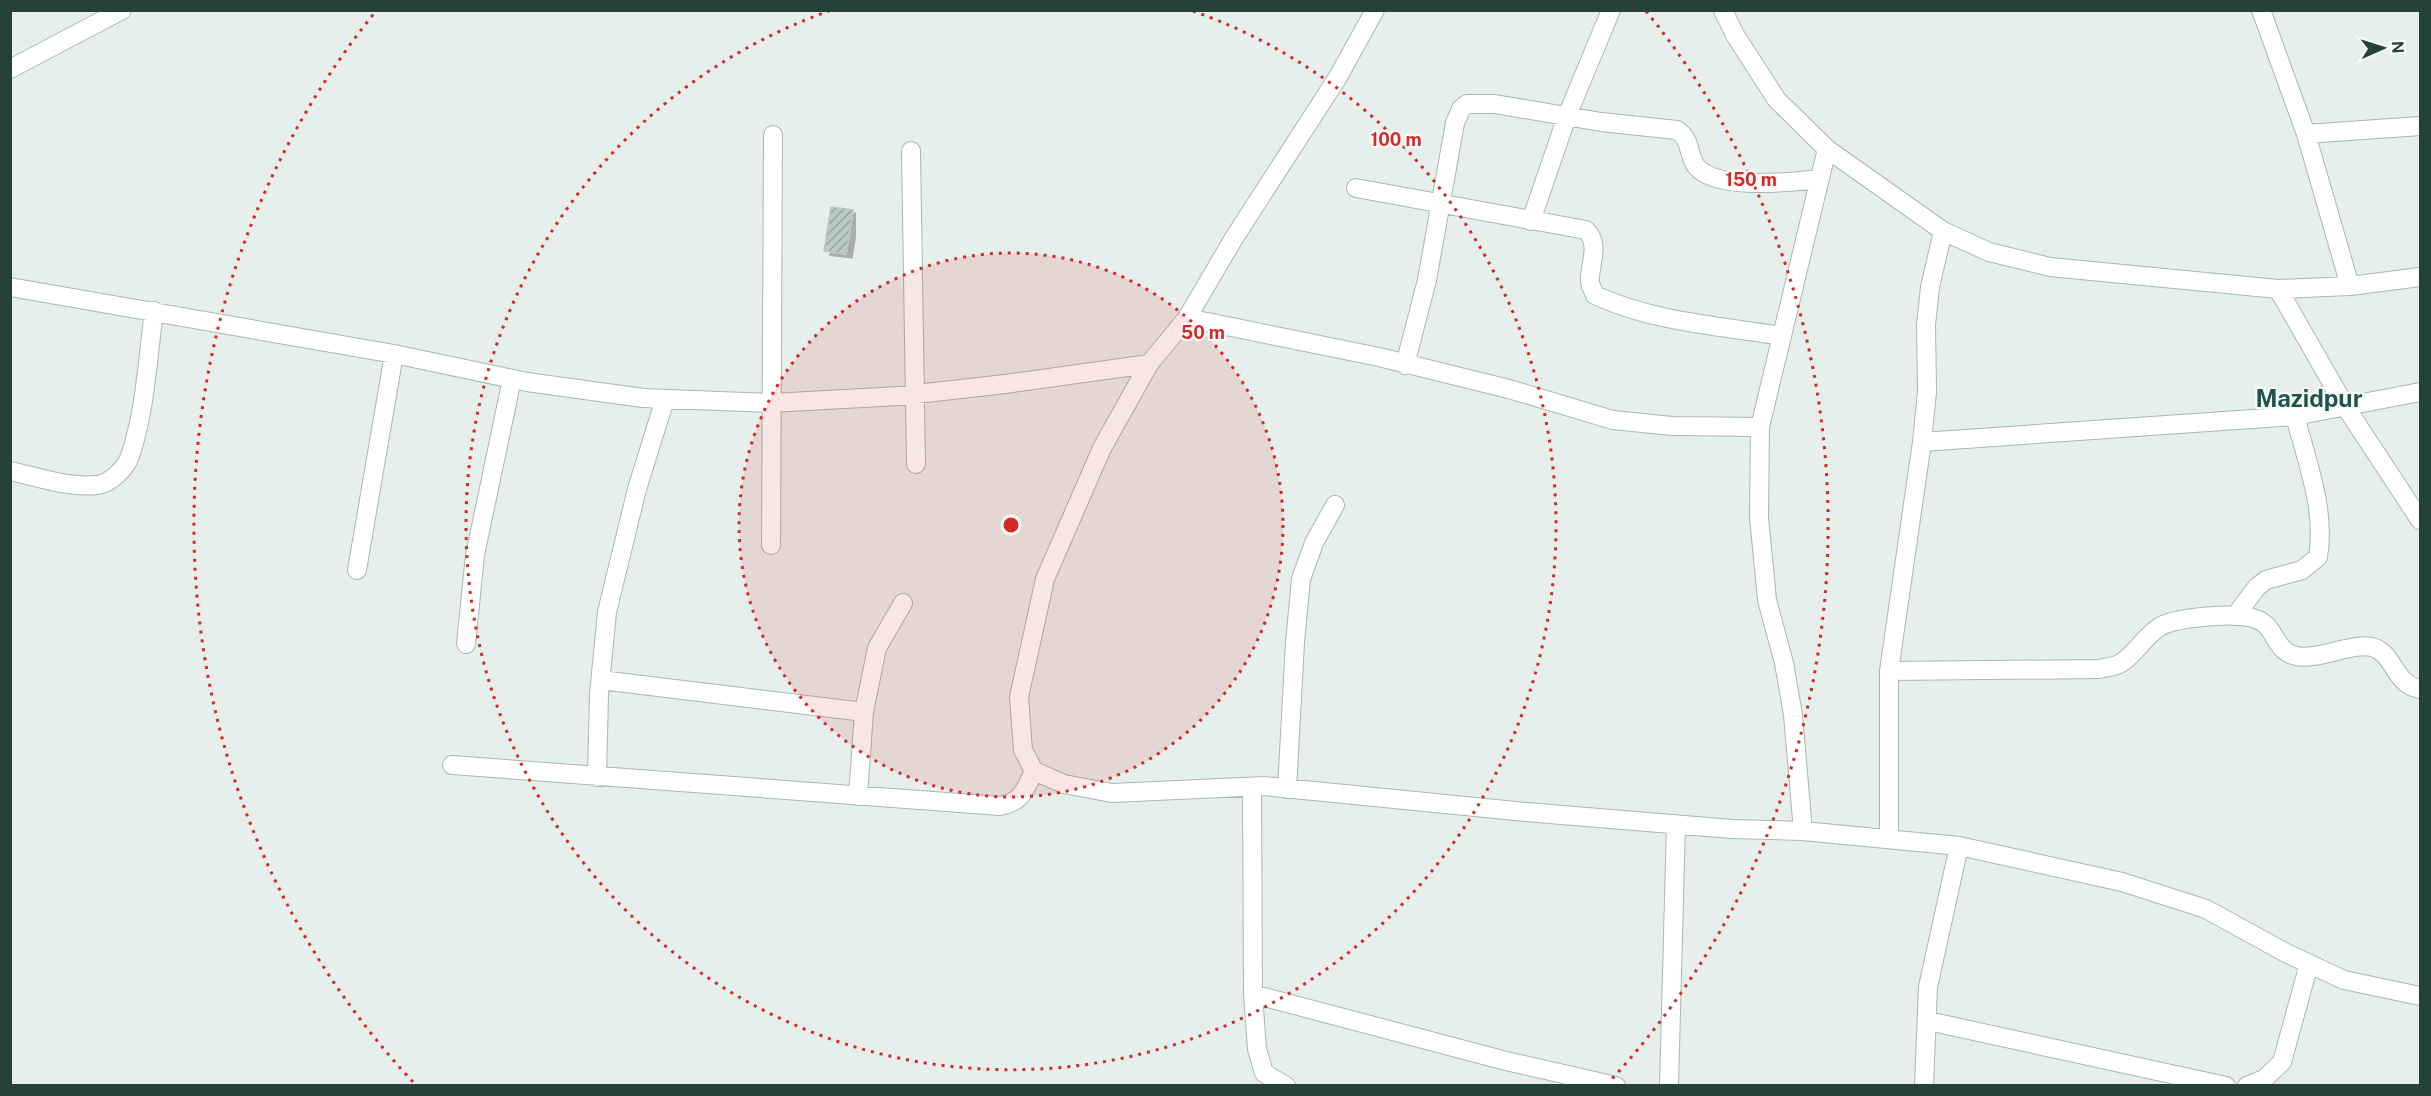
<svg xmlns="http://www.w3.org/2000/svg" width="2431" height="1096" viewBox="0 0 2431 1096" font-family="'Public Sans',sans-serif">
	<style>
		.building { fill: url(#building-hatch); stroke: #b8c9c2; stroke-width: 1.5; filter: url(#shadow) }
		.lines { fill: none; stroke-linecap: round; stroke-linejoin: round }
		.minor-casing { stroke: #a8b8b2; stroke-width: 20 }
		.minor { stroke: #fff; stroke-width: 18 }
		.ring { fill: none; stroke: #d62828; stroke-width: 3; stroke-dasharray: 3 6 }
		.labels { text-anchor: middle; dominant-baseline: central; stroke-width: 4.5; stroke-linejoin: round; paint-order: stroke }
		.quarter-label { font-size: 24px; font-weight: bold; fill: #1f5548; stroke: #f7fbf9 }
		.centre { fill: #d62828; stroke: #f7fbf9; stroke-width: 3 }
		.ring-label { font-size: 18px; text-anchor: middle; font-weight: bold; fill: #d62828; stroke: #f7fbf9; stroke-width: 4.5; stroke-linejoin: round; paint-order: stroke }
	</style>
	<defs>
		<pattern id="building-hatch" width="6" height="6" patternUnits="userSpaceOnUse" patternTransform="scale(1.5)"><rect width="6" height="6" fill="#bbcac4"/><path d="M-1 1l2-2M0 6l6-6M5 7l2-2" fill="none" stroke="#98a6a0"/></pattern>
		<filter id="shadow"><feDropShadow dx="6" dy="4" stdDeviation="0" flood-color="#0004"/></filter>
	</defs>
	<rect width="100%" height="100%" fill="#e6efeb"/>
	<path class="building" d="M831,207L853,210L846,254L824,251Z"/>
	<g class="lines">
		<defs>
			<path id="minor" d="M1375,10L1338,77L1234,238L1187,318L1149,364L1102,448L1045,579L1019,697L1023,750L1034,771L1064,784L1112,793L1264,786L1526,812L1732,829L1803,831L1959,846L2122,882L2206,909L2286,953L2344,980L2420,996
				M1723,10L1735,35L1777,100L1827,149L1943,231L1989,252L2050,267L2278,289L2350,286L2420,277
				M2261,10L2306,134L2350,286
				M10,69L122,10
				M2306,134L2420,126
				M911,151L916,464
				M1356,188L1586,230C1601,245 1589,264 1590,282C1590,286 1594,291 1595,295C1652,322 1721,326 1782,336
				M1531,221L1567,116L1611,10
				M10,287L394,354L527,382L643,398L771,403L899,396L1005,384L1149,364
				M2278,289L2345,406L2420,520
				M1187,318L1379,357L1509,389L1613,420L1672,426L1760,427
				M1405,365L1427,280L1455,123L1461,109L1467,104H1495L1601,122L1677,130C1692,140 1687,153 1696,166C1715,191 1792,182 1820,179
				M1922,442L2295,416L2420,392
				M10,471C38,477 69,488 97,485C110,484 126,468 130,456C145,413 148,356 154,311
				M771,545L773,135
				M357,570L394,354
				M2235,616L2257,587L2266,580L2302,570L2318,557C2326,510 2307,462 2295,416
				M466,644L475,555L512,379
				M1889,671L2099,669C2106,667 2115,667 2121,663C2136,654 2145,635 2161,626C2179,617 2236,612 2256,619C2275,625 2274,649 2293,655C2315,663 2354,640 2375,648C2394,655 2394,684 2420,689
				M601,680L864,712
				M452,765L1000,806C1022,802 1025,790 1034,771
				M597,777L599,694L607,612L637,489L665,399
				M1252,787L1253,994L1257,1049L1264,1073L1286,1086
				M1287,789L1295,642L1301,579L1314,543L1335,505
				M858,796L864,712L877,648L903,603
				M1803,831L1793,715L1784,663L1767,600L1759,517L1760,427L1827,149
				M1889,838V671L1922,442L1927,392L1926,325L1930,287L1943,231
				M1253,994L1506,1061L1616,1086
				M1928,1021L2226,1086
				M1669,1086L1676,824
				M1924,1086L1928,987L1959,846
				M2247,1086L2264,1079L2282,1062L2309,964"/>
		</defs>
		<use href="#minor" class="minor-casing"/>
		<use href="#minor" class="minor"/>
	</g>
	<circle cx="1011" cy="525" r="272" fill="#d62828" fill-opacity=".12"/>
	<g class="ring">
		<circle cx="1011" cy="525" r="272"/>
		<path d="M1193 11A545 545 0 1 1 829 11"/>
		<path d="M413 1082A817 817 0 0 1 376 11M1646 11A817 817 0 0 1 1609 1082"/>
	</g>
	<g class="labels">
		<g class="quarter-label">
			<text x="2309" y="398">Mazidpur</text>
		</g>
	</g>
	<circle cx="1011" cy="525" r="9" class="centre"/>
	<g class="ring-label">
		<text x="1396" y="146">100 m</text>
		<text x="1751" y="186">150 m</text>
		<text x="1203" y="339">50 m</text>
	</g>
	<rect width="2431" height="1096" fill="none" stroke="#24423a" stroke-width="24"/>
	<g transform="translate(2383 48) rotate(87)" stroke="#f7fbf9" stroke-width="4.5" paint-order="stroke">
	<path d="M0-4.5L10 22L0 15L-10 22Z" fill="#24423a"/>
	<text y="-9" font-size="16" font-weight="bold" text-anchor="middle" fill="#24423a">N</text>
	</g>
</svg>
